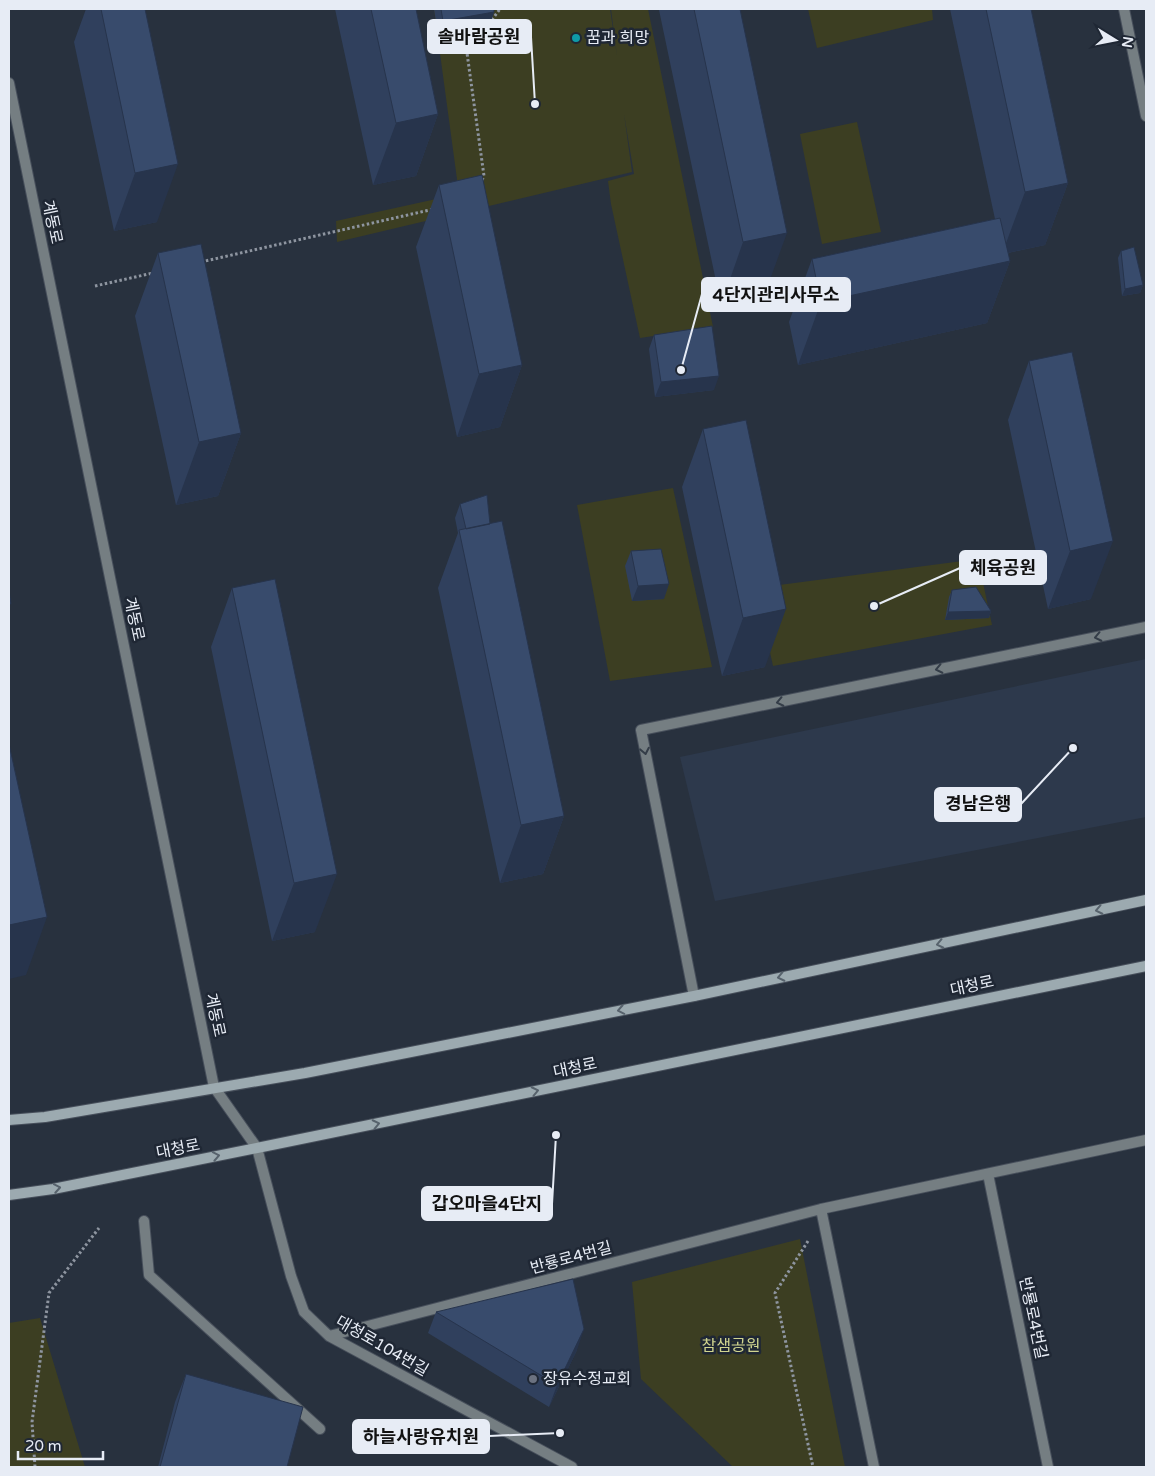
<svg xmlns="http://www.w3.org/2000/svg" width="1155" height="1476" viewBox="0 0 1155 1476" font-family="'Varela Round','Noto Sans KR',sans-serif">
	<style>
		.built { fill: #2d394c }
		.green { fill: #3c3e22 }
		.lines { fill: none; stroke-linecap: round; stroke-linejoin: round }
		.service-casing { stroke: #474f5b; stroke-width: 12 }
		.minor-casing { stroke: #474f5b; stroke-width: 12 }
		.secondary-casing { stroke: #474f5b; stroke-width: 12 }
		.path { stroke: #8e95a0; stroke-width: 3; stroke-dasharray: 2.5 2.5; stroke-linecap: butt }
		.service { stroke: #757e82; stroke-width: 10 }
		.minor { stroke: #757e82; stroke-width: 10 }
		.secondary { stroke: #9caab0; stroke-width: 10 }
		.wall { fill: #30405d }
		.shaded-wall { fill: #27344c }
		.building { fill: #384b6c; stroke: #27344c }
		.oneway { stroke: #343d48 }
		.oneway2 { stroke: #57626c }
		.culture-dot { fill: #0f9aa8; stroke: #1f2734; stroke-width: 2 }
		.worship-dot { fill: #6b7280; stroke: #1f2734; stroke-width: 2 }
		.labels { text-anchor: middle; dominant-baseline: central; stroke-width: 5; stroke-linejoin: round; paint-order: stroke }
		.poi-label { font-size: 16px; fill: #e7ecf5; stroke: #1f2734; text-anchor: start }
		.street-label { font-size: 16px; fill: #e7ecf5; stroke: #1f2734 }
		.park-label { font-size: 16px; fill: #d1d58f; stroke: #1f2734 }
		.leader { fill: none; stroke: #e7ecf5; stroke-width: 2 }
		.callout-dot { fill: #e7ecf5; stroke: #1f2734; stroke-width: 2 }
		.callout { fill: #e7ecf5; stroke: #e7ecf5; stroke-width: 2 }
		.callout-label { font-size: 18px; text-anchor: middle; font-weight: bold; fill: #111 }
	</style>
	<rect width="100%" height="100%" fill="#28313e"/>
	<path class="built" d="M1146,659V817L715,901L680,757Z"/>
	<path class="green" d="M434,9H610L617,56L611,9H648L713,327L640,338L611,204L608,181L634,174L624,114L632,172L337,242L336,221L459,194Z
		M808,9H932L933,20L817,48Z
		M857,122L881,232L822,244L800,134Z
		M673,488L712,667L610,681L577,505Z
		M978,559L992,625L773,666L756,588Z
		M800,1239L845,1467H733L641,1379L632,1282Z
		M40,1318L85,1467H9V1323Z"/>
	<g class="lines">
		<defs>
			<path id="service" d="M144,1221L149,1275L320,1429"/>
			<path id="minor" d="M1124,9L1146,116
				M9,83L214,1087L257,1148L291,1276L304,1312L329,1336L572,1467
				M694,996L641,730L1146,627
				M988,1174L1048,1467
				M821,1209L874,1467
				M329,1336L821,1209L1146,1140"/>
			<path id="secondary" d="M9,1120L45,1117L305,1073L694,996L1146,900
				M9,1195L53,1189L257,1148L1146,966"/>
		</defs>
		<use href="#service" class="service-casing"/>
		<use href="#minor" class="minor-casing"/>
		<use href="#secondary" class="secondary-casing"/>
		<path class="path" d="M482,180L484,176L467,53L500,9
			M201,262L434,209
			M95,286L153,273
			M808,1241L775,1293L813,1467
			M35,1467L32,1422L49,1293L99,1228"/>
		<use href="#service" class="service"/>
		<use href="#minor" class="minor"/>
		<use href="#secondary" class="secondary"/>
	</g>
	<path class="wall" d="M86,9H145L157,222L114,231L74,42Z
		M335,9H416L438,114L416,176L373,185Z
		M434,9H494V12L489,27L438,35Z
		M659,9H740L764,296L721,305L659,10Z
		M950,9H1031L1068,183L1045,245L1008,253L1010,261L987,323L798,365L789,322L812,259L995,219Z
		M439,185L522,365L500,427L457,437L416,247Z
		M1121,251L1143,285L1140,293L1122,296L1118,258Z
		M158,253L241,433L218,496L176,505L135,316Z
		M654,335L714,390L655,397L649,349Z
		M1029,361L1091,599L1048,609L1008,420Z
		M703,429L765,667L722,676L682,487Z
		M460,504L490,524L564,816L543,874L500,883L438,588L458,533L455,518Z
		M631,551L664,599L632,601L625,566Z
		M232,588L315,932L272,941L211,647Z
		M952,590L991,611L989,618L945,620L949,597Z
		M436,1312L577,1350L549,1407L428,1333Z
		M186,1374L287,1467H158L175,1402Z"/>
	<path class="shaded-wall" d="M494,12L489,27L438,35L443,21Z
		M438,114L416,176L373,185L396,123Z
		M178,164L157,222L114,231L135,173Z
		M1068,183L1045,245L1002,254L1025,192Z
		M787,233L764,296L721,305L743,242Z
		M1010,261L987,323L798,365L821,302Z
		M1143,285L1140,293L1122,296L1125,289Z
		M522,365L500,427L457,437L479,374Z
		M719,376L714,390L655,397L661,382Z
		M241,433L218,496L176,505L199,442Z
		M1113,541L1091,599L1048,609L1070,551Z
		M669,584L664,599L632,601L638,586Z
		M786,609L765,667L722,676L743,618Z
		M991,611L989,618L945,620L948,612Z
		M564,816L543,874L500,883L521,825Z
		M337,874L315,932L272,941L294,883Z
		M47,917L26,975L9,979V925Z
		M584,1329L577,1350L549,1407L557,1385Z"/>
	<path class="building" d="M101,9H145L178,164L135,173Z
		M371,9H416L438,114L396,123Z
		M441,9H494V12L443,21Z
		M694,9H740L787,233L743,242Z
		M986,9H1031L1068,183L1025,192Z
		M482,175L522,365L479,374L439,185Z
		M1000,218L1010,261L821,302L812,259Z
		M201,244L241,433L199,442L158,253Z
		M1134,247L1143,285L1125,289L1121,251Z
		M712,326L719,376L661,382L654,335Z
		M1072,352L1113,541L1070,551L1029,361Z
		M746,420L786,609L743,618L703,429Z
		M487,495L490,524L466,529L460,504Z
		M502,521L564,816L521,825L459,530Z
		M661,549L669,584L638,586L631,551Z
		M275,579L337,874L294,883L232,588Z
		M976,587L991,611L948,612L952,590Z
		M9,591L11,604H9Z
		M9,744L47,917L9,925Z
		M573,1279L584,1329L557,1385L436,1312Z
		M186,1374L303,1407L287,1467H160Z"/>
	<defs><path id="oneway-chevron" d="M-2-3.5L2.5 0L-2 3.5" fill="none" stroke-width="1.6" stroke-linecap="round" stroke-linejoin="round" transform="scale(1.25)"/></defs>
	<g class="oneway">
		<use href="#oneway-chevron" transform="translate(1098 637) rotate(168)"/>
		<use href="#oneway-chevron" transform="translate(939 669) rotate(168)"/>
		<use href="#oneway-chevron" transform="translate(780 702) rotate(168)"/>
		<use href="#oneway-chevron" transform="translate(645 751) rotate(79)"/>
	</g>
	<g class="oneway2">
		<use href="#oneway-chevron" transform="translate(1099 910) rotate(168)"/>
		<use href="#oneway-chevron" transform="translate(940 944) rotate(168)"/>
		<use href="#oneway-chevron" transform="translate(781 977) rotate(168)"/>
		<use href="#oneway-chevron" transform="translate(621 1010) rotate(169)"/>
		<use href="#oneway-chevron" transform="translate(535 1091) rotate(-12)"/>
		<use href="#oneway-chevron" transform="translate(376 1124) rotate(-12)"/>
		<use href="#oneway-chevron" transform="translate(216 1156) rotate(-11)"/>
		<use href="#oneway-chevron" transform="translate(57 1188) rotate(-10)"/>
	</g>
	<circle class="culture-dot" cx="576" cy="38" r="5"/>
	<circle class="worship-dot" cx="533" cy="1379" r="5"/>
	<g class="labels">
		<g class="poi-label">
			<text x="586" y="38">꿈과 희망</text>
			<text x="543" y="1379">장유수정교회</text>
		</g>
		<g class="street-label">
			<text transform="translate(52 222) rotate(78)">계동로</text>
			<text transform="translate(134 619) rotate(78)">계동로</text>
			<text transform="translate(972 986) rotate(-12)">대청로</text>
			<text transform="translate(215 1015) rotate(78)">계동로</text>
			<text transform="translate(575 1068) rotate(-12)">대청로</text>
			<text transform="translate(178 1149) rotate(-11)">대청로</text>
			<text transform="translate(571 1258) rotate(-15)">반룡로4번길</text>
			<text transform="translate(1033 1318) rotate(78)">반룡로4번길</text>
			<text transform="translate(382 1346) rotate(30)">대청로104번길</text>
		</g>
		<g class="park-label">
			<text x="731" y="1346">참샘공원</text>
		</g>
	</g>
	<path class="leader" d="M535 104L531 37M681 370L702 294M874 606L960 568M1073 748L1021 804M556 1135L552 1204M560 1433L489 1436"/>
	<g class="callout-dot">
		<circle cx="535" cy="104" r="5"/>
		<circle cx="681" cy="370" r="5"/>
		<circle cx="874" cy="606" r="5"/>
		<circle cx="1073" cy="748" r="5"/>
		<circle cx="556" cy="1135" r="5"/>
		<circle cx="560" cy="1433" r="5"/>
	</g>
	<g class="callout">
		<rect x="428" y="20" width="103" height="33" rx="5"/>
		<rect x="702" y="278" width="148" height="33" rx="5"/>
		<rect x="960" y="551" width="86" height="33" rx="5"/>
		<rect x="935" y="788" width="86" height="33" rx="5"/>
		<rect x="422" y="1187" width="130" height="33" rx="5"/>
		<rect x="353" y="1420" width="136" height="33" rx="5"/>
	</g>
	<g class="callout-label">
		<text x="479" y="43">솔바람공원</text>
		<text x="776" y="301">4단지관리사무소</text>
		<text x="1003" y="574">체육공원</text>
		<text x="978" y="810">경남은행</text>
		<text x="487" y="1210">갑오마을4단지</text>
		<text x="421" y="1443">하늘사랑유치원</text>
	</g>
	<rect width="1155" height="1476" fill="none" stroke="#e7ecf5" stroke-width="20"/>
	<g transform="translate(1115 40) rotate(100)" stroke="#1f2734" stroke-width="4" paint-order="stroke">
	<path d="M0-4L9 19L0 12L-9 19Z" fill="#e7ecf5"/>
	<text y="-8" font-size="14" font-weight="bold" text-anchor="middle" fill="#e7ecf5">N</text>
	</g>
	<path d="M18 1451v8h85v-8" fill="none" stroke="#e7ecf5" stroke-width="2.5"/>
	<text x="25" y="1451" font-size="15" fill="#e7ecf5" stroke="#1f2734" stroke-width="4" paint-order="stroke">20 m</text>
</svg>
